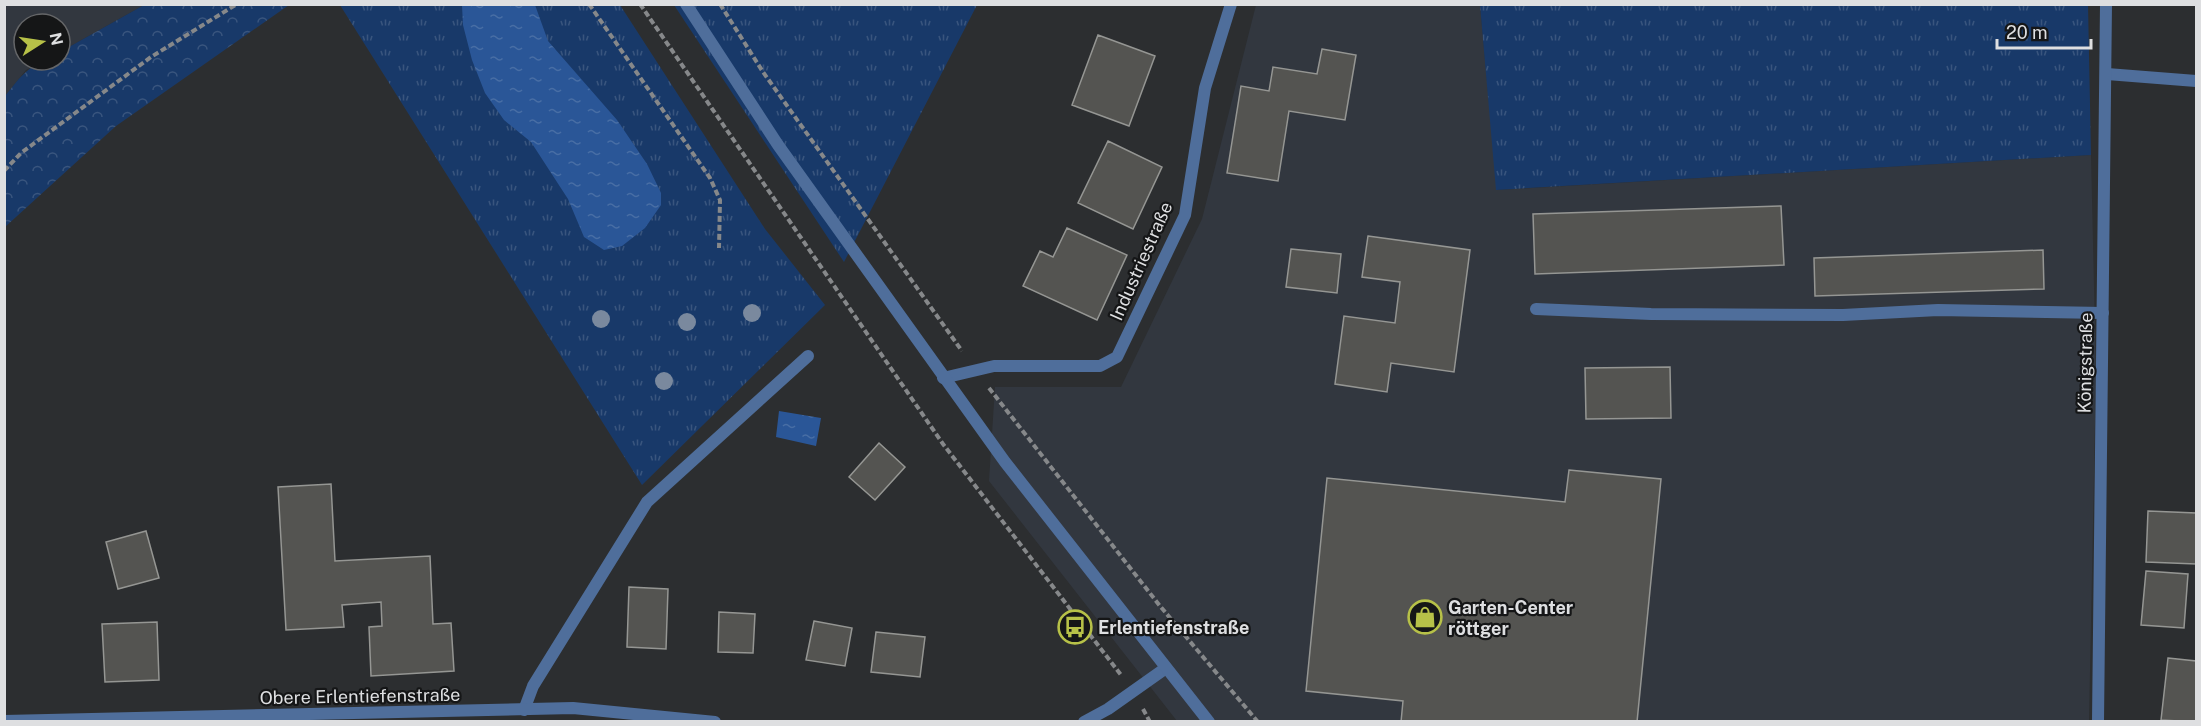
<svg xmlns="http://www.w3.org/2000/svg" width="2201" height="726" viewBox="0 0 2201 726" font-family="'Public Sans',sans-serif">
	<style>
		.built { fill: #32373f }
		.grass { fill: url(#grass-tufts) }
		.forest { fill: url(#forest-crowns) }
		.water { fill: url(#water-ripples) }
		.building { fill: #545451; stroke: #959693; stroke-width: 1.5 }
		.lines { fill: none; stroke-linecap: round; stroke-linejoin: round }
		.path { stroke: #86888a; stroke-width: 4; stroke-dasharray: 6 3; stroke-linecap: butt }
		.service { stroke: #4f6e9b; stroke-width: 12 }
		.minor { stroke: #4f6e9b; stroke-width: 12 }
		.tertiary { stroke: #4f6e9b; stroke-width: 12 }
		.tree { fill: #7a899e }
		.labels { text-anchor: middle; dominant-baseline: central; stroke-width: 4.5; stroke-linejoin: round; paint-order: stroke }
		.street-label { font-size: 18px; fill: #dedfe1; stroke: #151617 }
		.poi-label { font-size: 18px; font-weight: bold; fill: #dedfe1; stroke: #151617; text-anchor: start }
	</style>
	<defs>
		<pattern id="grass-tufts" width="24" height="20" patternUnits="userSpaceOnUse" patternTransform="scale(1.5)"><rect width="24" height="20" fill="#183969"/><path d="M3 7l-1-3M5 7V3M7 7l1-3M15 17l-1-3M17 17v-4M19 17l1-3" fill="none" stroke="#39557e"/></pattern>
		<pattern id="forest-crowns" width="20" height="18" patternUnits="userSpaceOnUse" patternTransform="scale(1.5)"><rect width="20" height="18" fill="#183969"/><path d="M2 6a3 3 0 1 1 6 0M12 15a3 3 0 1 1 6 0" fill="none" stroke="#39557e"/></pattern>
		<pattern id="water-ripples" width="26" height="14" patternUnits="userSpaceOnUse" patternTransform="scale(1.5)"><rect width="26" height="14" fill="#2a5697"/><path d="M2 4q2-2 4 0t4 0M15 11q2-2 4 0t4 0" fill="none" stroke="#486ea5"/></pattern>
	</defs>
	<rect width="100%" height="100%" fill="#2c2e30"/>
	<path class="built" d="M5,5H144L60,52V24H24V60H45L26,70L5,96Z
		M1256,5H1480L1497,190L2091,155L2096,375L2089,721H1177L989,481L995,387H1121L1202,219Z"/>
	<path class="grass" d="M340,5H620L765,229L825,305L642,485Z
		M674,5H977L844,262Z
		M1480,5H2088L2091,155L1496,190Z"/>
	<path class="forest" d="M144,5H289L116,126L5,227V96C22,75 31,60 60,60V52Z"/>
	<path class="water" d="M462,5H535L548,41L617,120L647,164L661,193V205L645,228L622,246L604,250L584,237L568,199L531,142L504,120L485,93L472,60L463,25Z
		M779,411L821,418L816,446L776,437Z"/>
	<path class="building" d="M1098,35L1155,56L1129,126L1072,105Z
		M1322,49L1356,55L1345,120L1289,111L1278,181L1227,173L1241,86L1269,91L1273,67L1317,74Z
		M1108,141L1162,167L1133,229L1078,203Z
		M1781,206L1784,265L1535,274L1533,214Z
		M1067,228L1127,255L1097,320L1023,286L1040,251L1053,257Z
		M1368,236L1470,250L1454,372L1391,363L1387,392L1335,384L1344,316L1395,323L1400,282L1362,277Z
		M1291,249L1341,254L1337,293L1286,287Z
		M2043,250L2044,289L1815,296L1814,258Z
		M1670,367L1671,418L1586,419L1585,368Z
		M879,443L905,467L875,500L849,477Z
		M1569,470L1661,479L1637,722H1401L1403,701L1306,691L1327,478L1565,502Z
		M331,484L335,561L430,556L433,624L451,623L454,671L371,676L369,627L382,626L381,602L342,605L344,627L286,630L278,487Z
		M2148,511L2196,513V564L2146,562Z
		M146,531L159,578L118,589L106,542Z
		M2146,571L2188,574L2184,628L2141,625Z
		M629,587L668,589L666,649L627,647Z
		M719,612L755,614L753,653L718,652Z
		M814,621L852,628L845,666L806,660Z
		M157,622L159,680L105,682L102,624Z
		M876,632L925,637L920,677L871,672Z
		M2168,658L2196,661V722L2161,720Z"/>
	<g class="lines">
		<path class="path" d="M589,4L710,178L720,200L719,248
			M640,4L943,444L1121,675
			M720,4L763,72L962,351
			M4,171L21,153L151,57L237,4
			M989,388L1160,606L1258,722
			M1143,709L1150,722"/>
		<path class="service" d="M2107,74L2196,81
			M1536,309L1651,314L1843,315L1938,310L2103,313
			M524,710L533,686L647,502L808,356"/>
		<path class="minor" d="M943,378L994,366H1100L1117,357L1185,215L1205,88L1231,4
			M4,721L573,708L715,722
			M1084,722L1108,709L1166,668
			M2098,722L2106,4"/>
		<path class="tertiary" d="M686,4L778,145L1005,462L1209,722"/>
	</g>
	<g class="tree">
		<circle cx="752" cy="313" r="9"/>
		<circle cx="601" cy="319" r="9"/>
		<circle cx="687" cy="322" r="9"/>
		<circle cx="664" cy="381" r="9"/>
	</g>
	<defs>
		<symbol id="shop-ring" viewBox="-11 -11 22 22"><circle r="9.5" fill="#151617" stroke="#b7c148" stroke-width="1.5"/><path d="M-5-2.5h2.3a2.7 3.5 0 0 1 5.4 0H5L5.5 6h-11ZM-1.5-2.5h3a1.5 2.3 0 0 0-3 0Z" fill="#b7c148"/></symbol>
		<symbol id="bus-ring" viewBox="-11 -11 22 22"><circle r="9.5" fill="#151617" stroke="#b7c148" stroke-width="1.5"/><path d="M-5-6H5V4H4V6H2V4H-2V6H-4V4H-5ZM-3.5-4V0h7V-4ZM-3.5 1.2v1.5H-2V1.2ZM2 1.2v1.5H3.5V1.2Z" fill="#b7c148"/></symbol>
	</defs>
	<g fill-rule="evenodd">
		<use href="#shop-ring" x="1406" y="598" width="38" height="38"/>
		<use href="#bus-ring" x="1056" y="608" width="38" height="38"/>
	</g>
	<g class="labels">
		<g class="street-label">
			<text transform="translate(1141 261) rotate(-66)">Industriestraße</text>
			<text transform="translate(2085 363) rotate(-89)">Königstraße</text>
			<text transform="translate(360 696) rotate(-1)">Obere Erlentiefenstraße</text>
		</g>
		<g class="poi-label">
			<text x="1448" y="607">Garten-Center<tspan x="1448" dy="21">röttger</tspan></text>
			<text x="1098" y="627">Erlentiefenstraße</text>
		</g>
	</g>
	<rect width="2201" height="726" fill="none" stroke="#dedfe1" stroke-width="12"/>
	<g transform="translate(42 42) rotate(78)"><circle r="28" fill="#151617" stroke="#656668" stroke-width="1.5"/>
	<path d="M0-4.5L10 22L0 15L-10 22Z" fill="#b7c148"/>
	<text y="-9" font-size="16" font-weight="bold" text-anchor="middle" fill="#dedfe1">N</text>
	</g>
	<path d="M1997 39v9h94v-9" fill="none" stroke="#dedfe1" stroke-width="3"/>
	<text x="2006" y="39" font-size="18" fill="#dedfe1" stroke="#151617" stroke-width="4.5" paint-order="stroke">20 m</text>
</svg>
